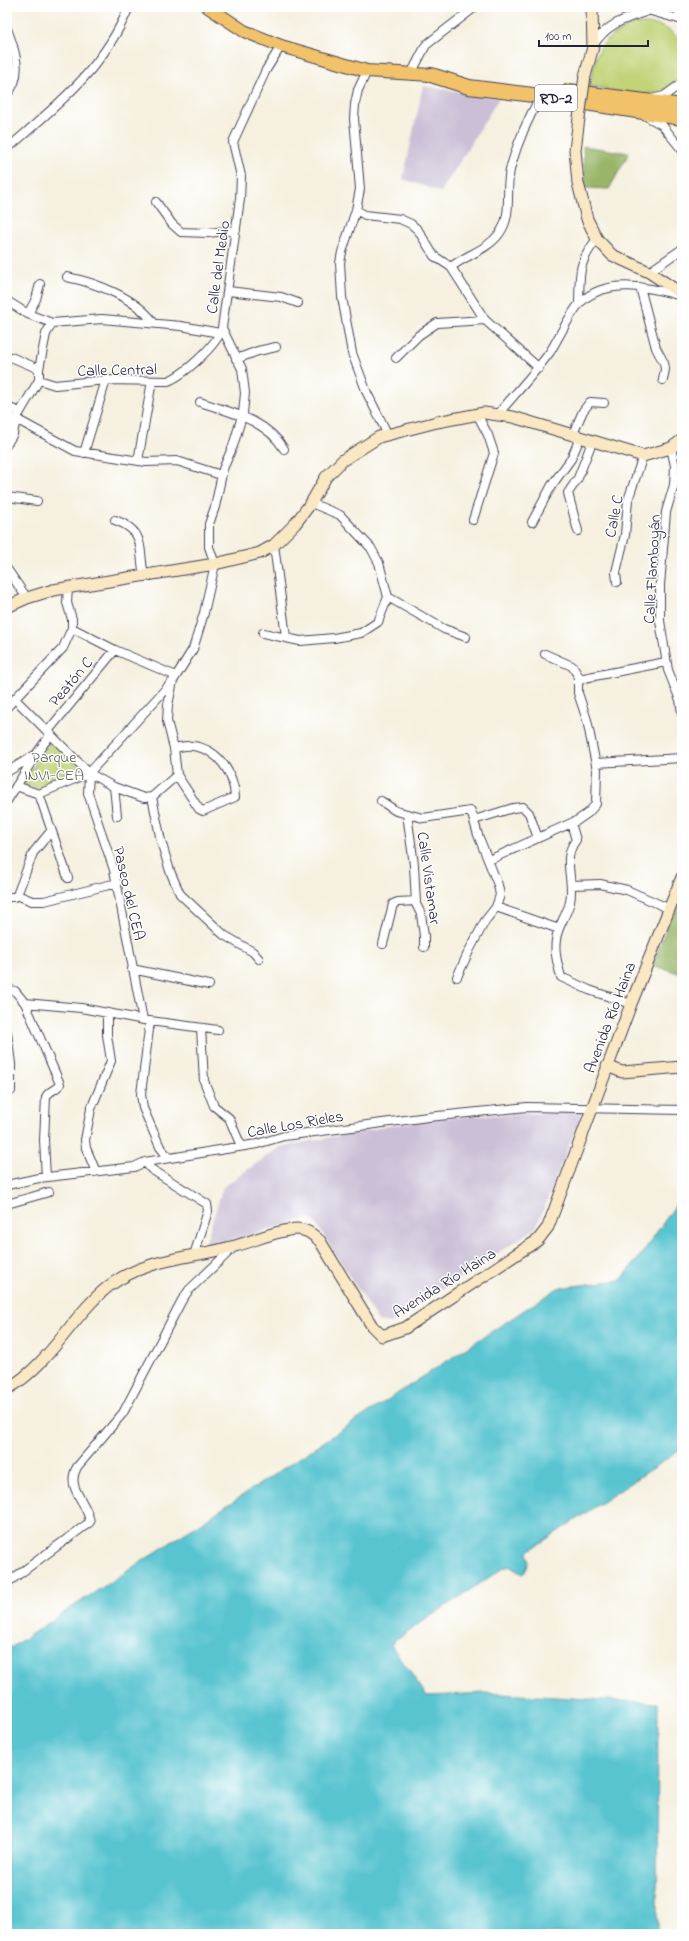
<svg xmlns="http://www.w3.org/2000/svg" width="689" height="1941" font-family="'Indie Flower',sans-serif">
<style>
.industrial{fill:#cabfd6}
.green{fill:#c0d376;stroke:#717a58}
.forest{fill:#98b567;stroke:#5d6c51}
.water{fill:#58c4d0;stroke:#3d7386}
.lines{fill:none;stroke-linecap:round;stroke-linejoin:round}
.street-casing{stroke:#424154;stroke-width:10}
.secondary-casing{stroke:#424154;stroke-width:13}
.primary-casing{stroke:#424154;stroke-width:14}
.highway-casing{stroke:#424154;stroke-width:16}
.street{stroke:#fff;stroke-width:8}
.secondary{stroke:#fae7c3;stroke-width:11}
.primary{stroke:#f2c26a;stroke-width:12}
.highway{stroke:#f2c26a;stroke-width:14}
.secondary-bridge-casing{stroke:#424154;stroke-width:13;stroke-linecap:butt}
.secondary-bridge{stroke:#fae7c3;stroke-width:11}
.labels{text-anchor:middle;stroke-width:3;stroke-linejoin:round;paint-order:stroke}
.shield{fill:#fff;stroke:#646476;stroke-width:1}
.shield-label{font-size:15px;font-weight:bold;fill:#22223b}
.street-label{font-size:16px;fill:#22223b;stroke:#fff}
.park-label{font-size:16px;fill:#596050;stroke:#fff}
</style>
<rect width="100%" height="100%" fill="#fff"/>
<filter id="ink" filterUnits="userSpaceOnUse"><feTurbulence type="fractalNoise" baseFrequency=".025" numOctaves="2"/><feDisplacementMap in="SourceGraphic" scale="8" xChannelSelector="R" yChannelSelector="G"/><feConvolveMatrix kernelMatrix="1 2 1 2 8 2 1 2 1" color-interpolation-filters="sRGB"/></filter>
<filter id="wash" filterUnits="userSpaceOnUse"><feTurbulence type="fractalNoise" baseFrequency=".012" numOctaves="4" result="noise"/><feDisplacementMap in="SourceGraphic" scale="16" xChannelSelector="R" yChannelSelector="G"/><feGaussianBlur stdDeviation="0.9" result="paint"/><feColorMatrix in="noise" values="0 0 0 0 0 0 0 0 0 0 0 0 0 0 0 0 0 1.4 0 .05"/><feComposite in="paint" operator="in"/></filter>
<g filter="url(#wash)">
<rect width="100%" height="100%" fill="#f5f0df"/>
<path class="industrial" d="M423,86L499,98L441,192L403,179Z
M583,1111L536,1228L390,1323L378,1321L315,1222L309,1218L204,1248L223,1187L280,1147L432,1118Z"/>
<path class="green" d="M634,24C658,24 665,24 682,42V75C675,81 667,91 657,93C638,96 608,89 589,86C600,48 594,43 634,24Z
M51,740L83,770L40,788L22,784Z"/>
<path class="forest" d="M583,146L629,153L609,189L585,188Z
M682,888V974L652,965Z"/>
<path class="water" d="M682,1196V1449L527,1552L529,1563L525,1572L522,1574L509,1566L500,1570L395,1640L391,1645L427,1696L485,1693L658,1703L657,1934H7V1650L558,1288L621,1280L638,1259Z"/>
</g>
<g filter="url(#ink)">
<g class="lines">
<defs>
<path id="street" d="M637,7L682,20
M677,18L682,8
M7,29C15,49 24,76 7,94
M593,46C606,24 624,19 648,11
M367,71L358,90L355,104L354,119L360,189L356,210L342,252L340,263L342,297L352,353L367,393L388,435
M412,72L426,45L475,7
M651,99L664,96L682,83
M646,116L662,125L682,150
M7,149C56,106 103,70 129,7
M156,202L172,224L181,232L208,233L236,230
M356,210L365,215L400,219L411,224L418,230L434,256L451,267L485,320L539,368
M451,267C466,255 487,250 499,234C514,214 504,189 511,166C518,141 528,118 541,96
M649,272L682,249
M67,277C97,283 136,298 154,323
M640,287L656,348L664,363L665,369L663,380
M228,291L281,297L298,303
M7,301L28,314L52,323L102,319L181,326L220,333
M579,304C580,274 577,264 597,239
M28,314L36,299L40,284
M7,358L11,357L39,369
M396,358L419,335L437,323L485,320
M236,359L258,351L276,347
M39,380L55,385L106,380L168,381C184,375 215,346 221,331
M200,402C230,412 267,420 284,449
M7,407L20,412
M497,415C515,394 534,374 550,352C558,339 571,312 580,303C606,277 650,287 681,296
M16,419L75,451L146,462L177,461L221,475
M572,436L583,411L590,402L604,403
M7,444L13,434L16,419L39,380V369L46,334L52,323
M671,448L675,466L674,485L666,512L660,585V621L668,670L680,700L682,713
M84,453L106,380
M138,461L152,381
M7,497L37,501
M115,520C147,532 138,548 144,575
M473,520L494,453L488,435L477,414
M532,522L552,485L571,459L580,438
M578,531L568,493L578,478L592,442
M274,545L286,637
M7,569L27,598
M617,582L616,572L625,535L628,500L643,456
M388,597L444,629L466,637
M72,628L115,650L176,676
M263,633L300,641L334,638L361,633L378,622L388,597L379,563L371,548L340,515L311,503
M545,654L572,666L581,680
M15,699L89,773L114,787L144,798L152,797L177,775
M7,707L63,648L72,628V619L67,603L68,587
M48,731L115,650
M174,748C180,747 187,745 193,746C218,749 234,773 235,797L203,811L199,809L177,775L174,748L167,721L168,705L173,681L193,649L204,613L215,564L209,547V524L215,507L223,469L233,446L243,413L245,393L242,369L222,328L240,199L241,176L233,142L266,70L281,46
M596,763L682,758
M7,772L33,756
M89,773L88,793L114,870L143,1020
M16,786L39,794L89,773L172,682
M114,787L117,816
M39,794L68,878
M152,797L161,841L170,871L180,894L224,935L253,952L259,959
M7,801L37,753L51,734
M381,801L396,811L423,818L471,811L478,835L498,885L500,895L496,907L485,921L470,949L457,977
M407,814L414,865L416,904L421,914L424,936V947
M474,820L513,808L523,807L529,813L538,838
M571,823L576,840C561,859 575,880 570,902C567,915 557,927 556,940C554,953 558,965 561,977L589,990L631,1004
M489,860L578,820L588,813L596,804L597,770L587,720L578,693V681L584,678L666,662
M572,885L600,884L627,890L670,909
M17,895L32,901H44L117,883
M7,897H14L17,895L33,853L51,831
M496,907L559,929
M383,944L393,904L398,902L416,901
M132,969L209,985
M7,989L15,991L25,1003L60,1084C57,1090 49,1090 46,1097L44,1140L46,1177
M25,1003L81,1008L150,1021L218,1030
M150,1021L141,1094L143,1108L160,1147L169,1158
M201,1028L204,1081L214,1106L229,1118L241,1146
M7,1032L11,1064V1091
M145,1162L151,1169L207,1204L208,1211L194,1255
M96,1172L86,1148L85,1140L91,1109L111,1061L107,1035V1013
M7,1185L39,1178L134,1167L145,1162L257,1144L284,1136L428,1117L527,1107L682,1110
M7,1204L49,1192
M7,1583L90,1522C87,1500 65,1489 77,1467L123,1413L182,1300L189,1290L234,1247"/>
<path id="secondary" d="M585,76L593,47L592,7
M579,118L575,150L578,183L587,219L597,239L612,255L649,272L682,294
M7,607L27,598L53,590L215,564L260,553L274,545L295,524L311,503L326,477L343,460L379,437L437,422L484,413L513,417L643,456L671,448L682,440
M607,1066L622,1072L682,1067
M7,1389C50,1365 71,1316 109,1286C146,1258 193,1258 235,1246C255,1241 276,1230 297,1229C306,1229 314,1235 320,1241L372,1326L382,1336L405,1328L538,1240L548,1227L631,1004L682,877"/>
<path id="primary" d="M208,7L244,31L281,46L367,71L431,75"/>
<path id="highway" d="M431,75L469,87L541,96L682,118
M569,91L682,106"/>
</defs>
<use href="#street" class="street-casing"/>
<use href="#secondary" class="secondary-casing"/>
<use href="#primary" class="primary-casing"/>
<use href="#highway" class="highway-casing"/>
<use href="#street" class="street"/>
<use href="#secondary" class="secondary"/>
<use href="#primary" class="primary"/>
<use href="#highway" class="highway"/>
<defs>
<path id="secondary-bridge" d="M579,118L585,76"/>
</defs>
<use href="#secondary-bridge" class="secondary-bridge-casing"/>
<use href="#secondary-bridge" class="secondary-bridge"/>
</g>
</g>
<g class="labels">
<rect class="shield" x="535" y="85" width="42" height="26" rx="3"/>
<g class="shield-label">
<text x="556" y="103">RD-2</text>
</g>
<g class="street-label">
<text transform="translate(217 267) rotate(-82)" y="6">Calle del Medio</text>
<text transform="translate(117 369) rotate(-1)" y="6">Calle Central</text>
<text transform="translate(613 516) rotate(-79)" y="6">Calle C</text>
<text transform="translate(651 569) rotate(-87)" y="6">Calle Flamboyán</text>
<text transform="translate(70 681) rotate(-50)" y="6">Peatón C</text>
<text transform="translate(430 878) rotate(82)" y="6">Calle Vistamar</text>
<text transform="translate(130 893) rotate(77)" y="6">Paseo del CEA</text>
<text transform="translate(609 1017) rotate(-69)" y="6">Avenida Río Haina</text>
<text transform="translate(295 1123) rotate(-10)" y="6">Calle Los Rieles</text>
<text transform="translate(444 1282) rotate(-32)" y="6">Avenida Río Haina</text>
</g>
<g class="park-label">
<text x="54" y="762">Parque<tspan x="54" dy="18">INVI-CEA</tspan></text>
</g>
</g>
<rect width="689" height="1941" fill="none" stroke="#fff" stroke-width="24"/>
<path d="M539 40v6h109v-6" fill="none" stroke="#22223b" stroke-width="2"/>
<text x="545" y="40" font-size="12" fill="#22223b" stroke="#ffffff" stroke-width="3" paint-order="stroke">100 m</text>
</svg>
